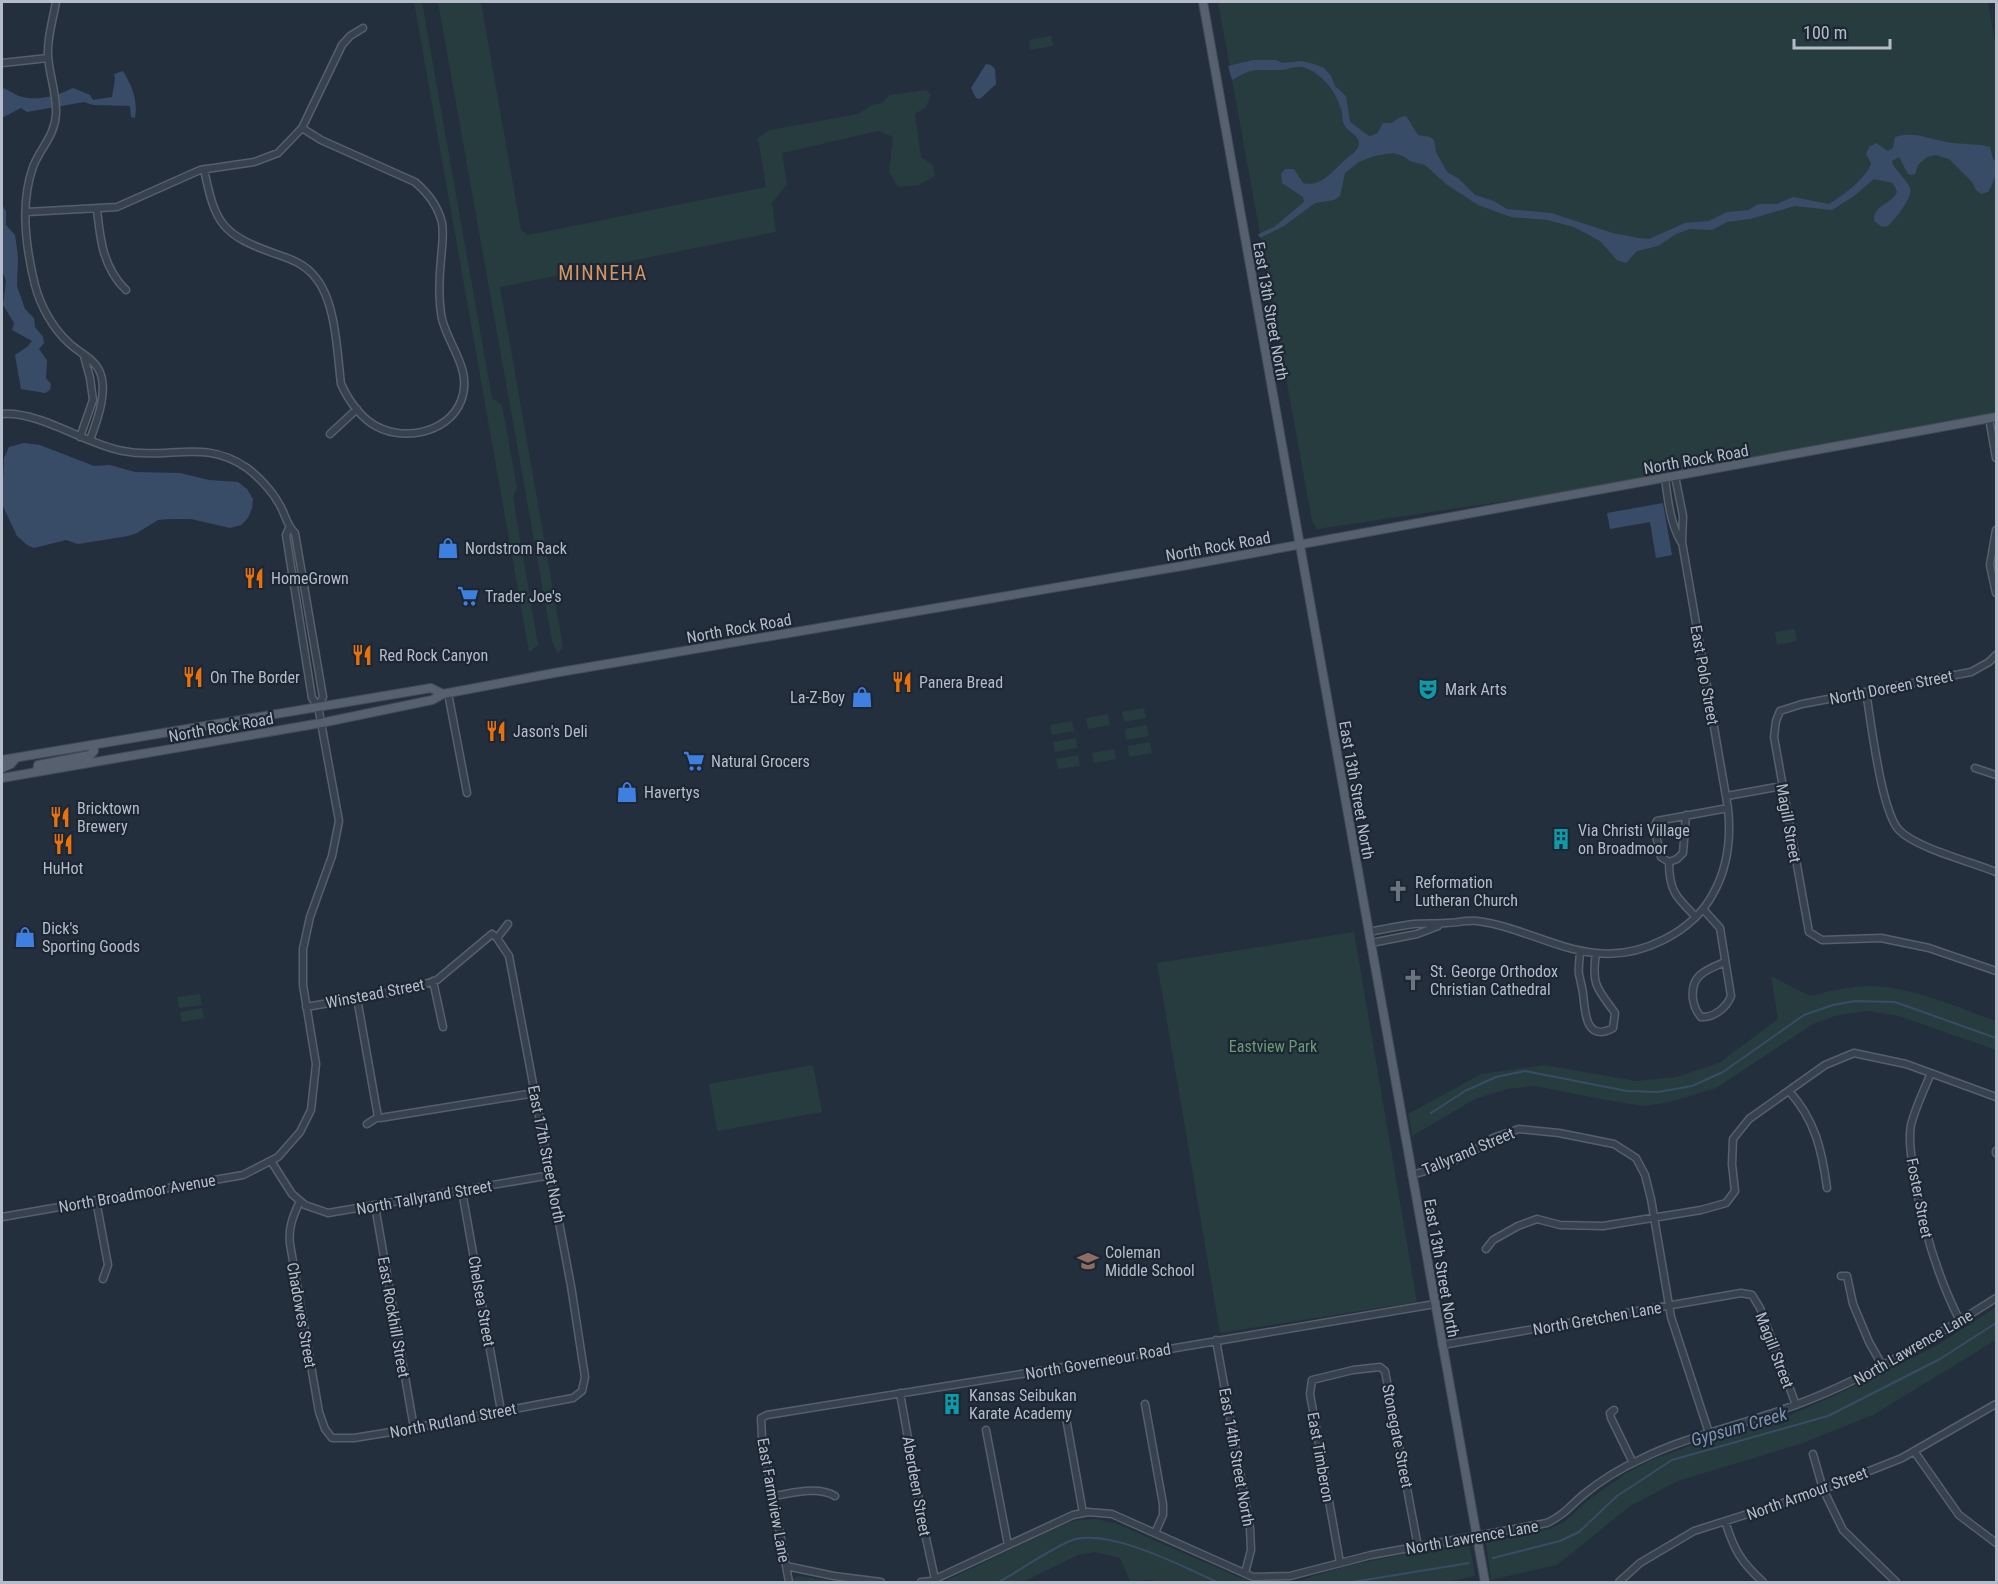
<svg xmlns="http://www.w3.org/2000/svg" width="1998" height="1584" font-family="'Roboto Condensed',sans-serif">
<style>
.green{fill:#263c3f}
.water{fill:#394c67}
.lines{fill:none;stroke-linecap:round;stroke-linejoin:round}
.stream{stroke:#394c67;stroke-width:2}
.minor-casing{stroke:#565f6c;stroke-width:9}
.major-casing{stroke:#414a57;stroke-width:10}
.minor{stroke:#38414e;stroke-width:6}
.major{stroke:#56606e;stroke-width:8}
.labels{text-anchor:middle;stroke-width:4.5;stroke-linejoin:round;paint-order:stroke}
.street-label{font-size:16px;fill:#b4bcc9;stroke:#1d2633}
.poi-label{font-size:16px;fill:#b4bcc9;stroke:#1d2633;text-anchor:start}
.park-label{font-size:16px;fill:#6b9a76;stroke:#1d2633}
.water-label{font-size:18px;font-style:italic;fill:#7c92b1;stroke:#1d2633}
.quarter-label{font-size:20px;letter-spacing:1.5px;fill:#d59563;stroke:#1d2633}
</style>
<rect width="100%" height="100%" fill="#242f3e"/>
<path class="green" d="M414,2H422L492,398L502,405L517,488L513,497L538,645L529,652Z
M438,2H481L521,230L528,235L766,187L758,138L770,130L858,114L872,105L882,103L890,95L925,90L931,94L926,107L915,114L921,157L933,165L935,176L919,185L898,187L889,171L893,137L878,131L782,153L787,184L772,203L776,232L500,287L563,647L558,654L552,641Z
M1218,2H1988L1996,47V420C1771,464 1544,495 1317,529L1312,521Z
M1051,36L1053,46L1030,50L1029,40Z
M1795,629L1797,641L1777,645L1775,632Z
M1144,708L1146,718L1124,722L1122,712Z
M1108,714L1110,725L1088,729L1086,718Z
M1072,721L1074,731L1052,735L1050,725Z
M1147,725L1149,736L1126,740L1125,729Z
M1076,738L1077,748L1055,752L1053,742Z
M1150,742L1152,753L1129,757L1128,746Z
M1114,749L1116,759L1094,763L1092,753Z
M1078,755L1080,766L1058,769L1056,759Z
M1354,932L1417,1302L1220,1333L1157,963Z
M1771,976L1810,996C1830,991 1850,986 1870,986C1914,987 1956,1007 1996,1021V1050L1899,1016L1867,1011L1838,1015L1813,1024L1716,1088L1670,1102L1644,1106L1617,1102L1534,1086L1507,1089L1475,1099L1412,1136L1408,1114L1481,1074L1545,1065L1636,1081L1677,1077L1719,1063L1778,1019Z
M200,994L202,1005L179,1008L177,997Z
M202,1008L204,1018L182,1022L180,1012Z
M813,1065L822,1112L717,1131L709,1084Z
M1996,1307V1340L1873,1415L1803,1443L1678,1481L1630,1506L1557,1565L1491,1580L1486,1543L1549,1529L1564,1522L1587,1501L1628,1472L1649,1461L1692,1445L1788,1416L1834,1396L1936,1346Z
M1095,1519L1115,1523L1238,1577L1256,1582H1158L1152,1580L1130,1581L1120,1558L1095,1552L1078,1555L1023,1582H943L1067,1523L1079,1520Z
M1462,1543L1468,1544L1470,1547L1475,1576L1447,1582H1295L1350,1565Z
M799,1576L840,1582H792V1578Z"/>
<path class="water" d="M1253,60H1276L1283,63L1301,61L1314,64L1324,68L1331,76L1335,86L1346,96L1350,122L1369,136C1379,135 1378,131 1383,123H1391L1401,117L1406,116L1418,135L1430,137L1434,140L1436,152L1447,172L1459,179L1475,195L1494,201L1507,209L1551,213L1613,233L1639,238L1649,239L1685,223L1709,221L1727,212L1749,210L1758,204H1777L1793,197L1829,204C1841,197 1868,177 1871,163L1866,154L1869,147L1876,143L1888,151L1893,148L1895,137C1914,131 1928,139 1947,142C1961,145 1976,143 1990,147L1993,159L1996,162C1997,170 1994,184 1988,192L1981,194L1976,190L1972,182L1949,159L1935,155L1927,157L1918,165L1915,174L1911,175L1908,174L1899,157L1892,161L1893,165C1897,171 1909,183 1910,188C1913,198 1895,219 1888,226L1882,227L1874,221C1873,205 1892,204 1897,192L1893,183L1874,179L1854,196L1832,210L1795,206L1750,219L1727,222L1712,230L1690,229L1676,234L1658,246L1637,251L1626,263L1617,260L1600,241L1574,227L1547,220L1511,217L1478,205L1446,184L1425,165L1410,161L1403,156L1393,153L1374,156L1359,162L1345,173L1340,196L1334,200L1315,203L1284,226L1260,238L1258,234L1274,227L1304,202L1303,197L1282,183L1281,174L1285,169H1294L1303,183C1322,188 1333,170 1345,160C1350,155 1359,151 1359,143C1359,134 1346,132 1343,122C1342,118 1343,113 1341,109C1336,91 1320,71 1302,67C1295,66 1287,70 1280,70C1253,71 1256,66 1232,80L1228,66Z
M986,64L991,65L995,69L996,84L980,99L976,98L971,88Z
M123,71C132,86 138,100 135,118L131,117L130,106L93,105L84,102L27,112L21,108L2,118V88C8,89 13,94 19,96C36,102 57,96 73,88L90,95L93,100L112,97L115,79L114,74Z
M2,205L6,211V225L15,235L18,257L17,286L25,309L34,318L35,327L43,337L44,343L39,349L47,360L46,378L51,384L50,390L45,393L21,389L15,355L27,347L32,341L12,330L14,323L3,305L6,281L2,270Z
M24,443L40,445L94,466L110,465L135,472L180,473L209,480L238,482L247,489L253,499L252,508L248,518L241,525L230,528L191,519H170L158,520L137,533L128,536L78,544L66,540L34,548L27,545L17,536L2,504L4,458L9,447Z
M1663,503L1672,555L1656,558L1650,522L1610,529L1607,513Z"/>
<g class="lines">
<path class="stream" d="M1431,1113L1465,1091L1496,1077L1525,1071L1627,1091L1658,1092L1692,1086L1723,1072L1804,1015L1833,1005L1855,1001L1895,1002L1996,1038
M1493,1558L1560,1541L1579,1532L1617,1496L1672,1460L1828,1416L1940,1359L1996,1323
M999,1582C1022,1569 1047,1551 1070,1541C1106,1526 1184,1567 1217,1582
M1353,1582L1469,1563"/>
<defs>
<path id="minor" d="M56,2C53,20 47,37 48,55C49,75 57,94 56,114C55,136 40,148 33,167C20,203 26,249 35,285C40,305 53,329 69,343C78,352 93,358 99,370C109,390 97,421 90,440
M2,63L48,58
M204,169C215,224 222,235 276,254C291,259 305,264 315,277C336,301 337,352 341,384C348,399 357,413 371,423C400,443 448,434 461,401C473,370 449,347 442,319C438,299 439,279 441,259C442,247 444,235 442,223C438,206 428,193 415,182L321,140L302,128
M97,209C100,239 103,268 126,290
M27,212L117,207L200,170L254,162L278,153L302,128L342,45L350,36L363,28
M2,414C40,411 85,444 123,451C169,460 204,438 247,468C258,476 271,490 278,502C285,512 286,525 295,533L323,697L318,706
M1989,418L1996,458
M330,434L357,409
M80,437L93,400L90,378L84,356
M1665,478C1668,500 1670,523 1681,542
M1996,530L1990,565L1996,593
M1996,655L1989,662L1971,672L1802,704L1780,711L1776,721L1774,737L1809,932L1822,940L1881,938L1929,948L1996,971
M1866,692C1871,721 1881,811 1899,830C1916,848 1972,862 1996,872
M448,693L467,793
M1975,768L1996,775
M1727,796L1782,786
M1686,815L1683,853L1677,859L1669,862L1661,857L1654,827L1657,821L1728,808
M1669,862C1669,891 1676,897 1696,917
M1703,909L1720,928L1731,996C1727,1007 1714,1018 1701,1017C1696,1011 1694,1007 1693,999C1690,975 1706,970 1725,962
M1369,932C1384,929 1399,926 1414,924C1424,923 1435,924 1446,923C1456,923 1467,920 1477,921C1518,926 1555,949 1596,953C1640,958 1693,933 1714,892C1728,866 1731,836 1728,808L1682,542L1683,516L1675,476
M1371,943L1417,934L1438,926
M1580,951C1580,958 1578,967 1579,974C1580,980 1582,986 1583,993C1585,1011 1585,1043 1613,1028L1615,1013C1598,989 1591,986 1596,953
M433,981L443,1027
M357,998L378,1117
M306,1007L410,989L437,980L492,934L497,938
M1931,1073C1924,1090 1915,1108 1911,1125C1908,1141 1912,1160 1914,1176C1923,1228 1936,1274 1960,1321
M1789,1091C1815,1120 1822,1150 1827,1188
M378,1117L380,1118L535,1093
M367,1124L378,1117
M1996,1151V1153
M271,1161L292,1194L305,1205L328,1213L551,1175
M1412,1175L1442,1166L1469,1154L1493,1138L1519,1129L1559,1133L1614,1144L1636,1158L1645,1175L1651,1199L1671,1317L1709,1433
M462,1191L501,1411
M96,1200L108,1265L103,1279
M300,1201C293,1216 288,1228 290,1244L319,1412L325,1429L332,1438H354L397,1431L573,1398L582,1391L585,1377L571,1286L509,956L497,938L508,924
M375,1206L414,1428
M2,1217L243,1175L278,1157L300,1132L311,1110L316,1064L303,985V949L310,917L332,856L339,821L318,706L312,698L286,535L289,528
M1486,1249L1493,1240L1518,1226L1537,1219L1560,1225L1603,1226L1701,1210L1726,1203L1735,1191L1732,1164L1733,1139L1749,1119L1825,1065L1854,1053L1906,1064L1996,1097
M1841,1276H1847L1853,1304L1869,1342L1882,1365
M1216,1340L1250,1528L1251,1550L1245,1573
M1442,1345L1741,1293L1752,1295L1760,1308L1796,1405
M900,1393L924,1529L935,1579
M1145,1404L1163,1504V1515L1155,1533
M1614,1410L1610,1413L1611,1418L1633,1463
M1066,1418L1083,1513
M986,1430L1008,1545
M1914,1451L1959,1515L1996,1543
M1813,1454L1823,1489L1843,1530L1896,1582
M774,1496C793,1493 818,1486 835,1496
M1725,1521C1734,1550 1741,1562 1763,1582
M1340,1563L1310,1394L1312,1380L1353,1370L1380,1367L1385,1371L1418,1547
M786,1566L834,1576L881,1582
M789,1582L762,1437L761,1418L767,1415L1046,1370L1435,1304
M921,1582L931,1581L1073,1515L1088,1512L1112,1514L1253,1577L1290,1576L1371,1555L1547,1523C1565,1514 1569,1507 1583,1495C1600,1481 1621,1468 1641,1459C1687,1436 1739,1426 1787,1408C1861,1382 1930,1340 1996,1298
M1619,1582L1640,1563L1694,1531L1814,1493L1902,1458L1996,1404"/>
<path id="major" d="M1203,2L1485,1582
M2,760L431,688L443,694
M2,768L11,764L16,758
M37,772L38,765L90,755L94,751L93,745
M2,778L321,723L432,700L443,694L554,673L1188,565L1996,417"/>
</defs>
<use href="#minor" class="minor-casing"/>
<use href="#major" class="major-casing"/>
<use href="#minor" class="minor"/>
<use href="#major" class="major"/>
</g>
<defs>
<symbol id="shop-bare" viewBox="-9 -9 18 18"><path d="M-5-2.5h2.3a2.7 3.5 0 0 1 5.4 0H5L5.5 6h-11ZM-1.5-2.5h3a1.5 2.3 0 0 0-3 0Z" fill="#3f7fe0" stroke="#1d2633" stroke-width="2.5" paint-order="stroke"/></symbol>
<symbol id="restaurant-bare" viewBox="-9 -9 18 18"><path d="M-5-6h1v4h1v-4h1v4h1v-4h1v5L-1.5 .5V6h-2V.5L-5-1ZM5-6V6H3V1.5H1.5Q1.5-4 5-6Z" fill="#e8710a" stroke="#1d2633" stroke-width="2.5" paint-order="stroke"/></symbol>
<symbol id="supermarket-bare" viewBox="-9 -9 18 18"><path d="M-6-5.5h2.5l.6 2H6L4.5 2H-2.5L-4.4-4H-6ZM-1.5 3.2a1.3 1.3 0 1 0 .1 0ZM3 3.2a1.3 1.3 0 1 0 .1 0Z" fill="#3f7fe0" stroke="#1d2633" stroke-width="2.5" paint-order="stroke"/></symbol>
<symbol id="theatre-bare" viewBox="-9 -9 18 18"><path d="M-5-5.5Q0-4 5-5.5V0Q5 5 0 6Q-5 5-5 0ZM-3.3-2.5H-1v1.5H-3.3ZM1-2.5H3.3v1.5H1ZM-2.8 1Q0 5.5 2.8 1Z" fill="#0f9aa8" stroke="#1d2633" stroke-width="2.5" paint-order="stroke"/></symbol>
<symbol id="building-bare" viewBox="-9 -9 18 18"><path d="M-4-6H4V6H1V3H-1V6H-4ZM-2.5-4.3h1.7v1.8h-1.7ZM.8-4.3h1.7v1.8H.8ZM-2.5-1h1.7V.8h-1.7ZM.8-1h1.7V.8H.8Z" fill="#0f9aa8" stroke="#1d2633" stroke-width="2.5" paint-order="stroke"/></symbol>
<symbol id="church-bare" viewBox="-9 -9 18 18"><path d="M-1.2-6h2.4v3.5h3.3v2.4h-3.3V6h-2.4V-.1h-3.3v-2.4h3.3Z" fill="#6b7280" stroke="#1d2633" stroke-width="2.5" paint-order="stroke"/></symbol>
<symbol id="school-bare" viewBox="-9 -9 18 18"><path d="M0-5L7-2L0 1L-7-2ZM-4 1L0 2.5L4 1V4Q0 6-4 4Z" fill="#8d6e63" stroke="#1d2633" stroke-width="2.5" paint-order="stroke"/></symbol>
</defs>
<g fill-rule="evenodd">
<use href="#shop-bare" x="433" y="533" width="30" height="30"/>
<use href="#restaurant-bare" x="239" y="563" width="30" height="30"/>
<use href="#supermarket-bare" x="453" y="581" width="30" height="30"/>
<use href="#restaurant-bare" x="347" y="640" width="30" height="30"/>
<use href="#restaurant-bare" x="178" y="662" width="30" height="30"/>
<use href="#restaurant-bare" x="887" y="667" width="30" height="30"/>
<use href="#theatre-bare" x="1413" y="674" width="30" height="30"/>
<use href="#shop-bare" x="847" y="682" width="30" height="30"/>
<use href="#restaurant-bare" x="481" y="716" width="30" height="30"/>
<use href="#supermarket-bare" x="679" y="746" width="30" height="30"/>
<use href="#shop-bare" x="612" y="777" width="30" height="30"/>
<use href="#restaurant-bare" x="45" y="802" width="30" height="30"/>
<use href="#building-bare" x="1546" y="824" width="30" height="30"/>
<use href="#restaurant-bare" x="48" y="829" width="30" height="30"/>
<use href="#church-bare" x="1383" y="876" width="30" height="30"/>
<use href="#shop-bare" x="10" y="922" width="30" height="30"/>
<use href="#church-bare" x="1398" y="965" width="30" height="30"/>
<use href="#school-bare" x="1073" y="1246" width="30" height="30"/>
<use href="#building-bare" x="937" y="1389" width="30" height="30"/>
</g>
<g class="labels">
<g class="street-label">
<text transform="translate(1271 311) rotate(80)" y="6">East 13th Street North</text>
<text transform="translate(1696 459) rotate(-10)" y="6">North Rock Road</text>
<text transform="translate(1218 546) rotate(-10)" y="6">North Rock Road</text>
<text transform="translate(739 628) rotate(-10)" y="6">North Rock Road</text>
<text transform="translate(1705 675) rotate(80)" y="6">East Polo Street</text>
<text transform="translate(1891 687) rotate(-11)" y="6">North Doreen Street</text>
<text transform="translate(221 727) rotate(-10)" y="6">North Rock Road</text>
<text transform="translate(1357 790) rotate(80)" y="6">East 13th Street North</text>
<text transform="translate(1789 823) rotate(80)" y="6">Magill Street</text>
<text transform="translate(375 993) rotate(-11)" y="6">Winstead Street</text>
<text transform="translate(1468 1151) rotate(-23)" y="6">Tallyrand Street</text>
<text transform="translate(547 1154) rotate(79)" y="6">East 17th Street North</text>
<text transform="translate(137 1193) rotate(-10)" y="6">North Broadmoor Avenue</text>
<text transform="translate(424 1197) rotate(-10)" y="6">North Tallyrand Street</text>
<text transform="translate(1920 1198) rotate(79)" y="6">Foster Street</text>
<text transform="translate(1442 1268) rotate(80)" y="6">East 13th Street North</text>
<text transform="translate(482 1301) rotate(80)" y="6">Chelsea Street</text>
<text transform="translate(302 1315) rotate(80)" y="6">Chadowes Street</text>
<text transform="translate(394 1317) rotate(80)" y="6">East Rockhill Street</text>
<text transform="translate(1597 1318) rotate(-10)" y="6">North Gretchen Lane</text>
<text transform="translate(1913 1347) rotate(-30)" y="6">North Lawrence Lane</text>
<text transform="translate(1775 1350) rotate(69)" y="6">Magill Street</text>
<text transform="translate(1098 1361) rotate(-10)" y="6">North Governeour Road</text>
<text transform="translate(453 1420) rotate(-11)" y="6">North Rutland Street</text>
<text transform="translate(1398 1436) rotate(79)" y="6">Stonegate Street</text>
<text transform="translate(1237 1457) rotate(80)" y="6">East 14th Street North</text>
<text transform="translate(1321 1457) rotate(80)" y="6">East Timberon</text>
<text transform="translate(917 1486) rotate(80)" y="6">Aberdeen Street</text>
<text transform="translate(1807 1493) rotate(-20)" y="6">North Armour Street</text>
<text transform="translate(774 1500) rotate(80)" y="6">East Farmview Lane</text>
<text transform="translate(1472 1537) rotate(-10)" y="6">North Lawrence Lane</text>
</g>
<g class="poi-label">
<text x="465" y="554">Nordstrom Rack</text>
<text x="271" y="584">HomeGrown</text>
<text x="485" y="602">Trader Joe's</text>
<text x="379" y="661">Red Rock Canyon</text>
<text x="210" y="683">On The Border</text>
<text x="919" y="688">Panera Bread</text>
<text x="1445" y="695">Mark Arts</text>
<text x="845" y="703" text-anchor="end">La-Z-Boy</text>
<text x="513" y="737">Jason's Deli</text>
<text x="711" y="767">Natural Grocers</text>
<text x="644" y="798">Havertys</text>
<text x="77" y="814">Bricktown<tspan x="77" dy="18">Brewery</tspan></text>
<text x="1578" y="836">Via Christi Village<tspan x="1578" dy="18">on Broadmoor</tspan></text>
<text x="63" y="874" text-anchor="middle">HuHot</text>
<text x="1415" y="888">Reformation<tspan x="1415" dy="18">Lutheran Church</tspan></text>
<text x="42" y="934">Dick's<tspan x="42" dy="18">Sporting Goods</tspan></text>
<text x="1430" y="977">St. George Orthodox<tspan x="1430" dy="18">Christian Cathedral</tspan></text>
<text x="1105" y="1258">Coleman<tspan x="1105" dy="18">Middle School</tspan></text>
<text x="969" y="1401">Kansas Seibukan<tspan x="969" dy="18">Karate Academy</tspan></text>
</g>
<g class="park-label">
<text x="1273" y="1052">Eastview Park</text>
</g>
<g class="water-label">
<text transform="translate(1739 1427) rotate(-16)" y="6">Gypsum Creek</text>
</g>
<g class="quarter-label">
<text x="603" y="280">MINNEHA</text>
</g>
</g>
<rect width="1998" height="1584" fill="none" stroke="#b4bcc9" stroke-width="6"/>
<path d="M1794 39v9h96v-9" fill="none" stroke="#b4bcc9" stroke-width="3"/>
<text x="1803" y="39" font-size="18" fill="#b4bcc9" stroke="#1d2633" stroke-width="4.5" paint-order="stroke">100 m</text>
</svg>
